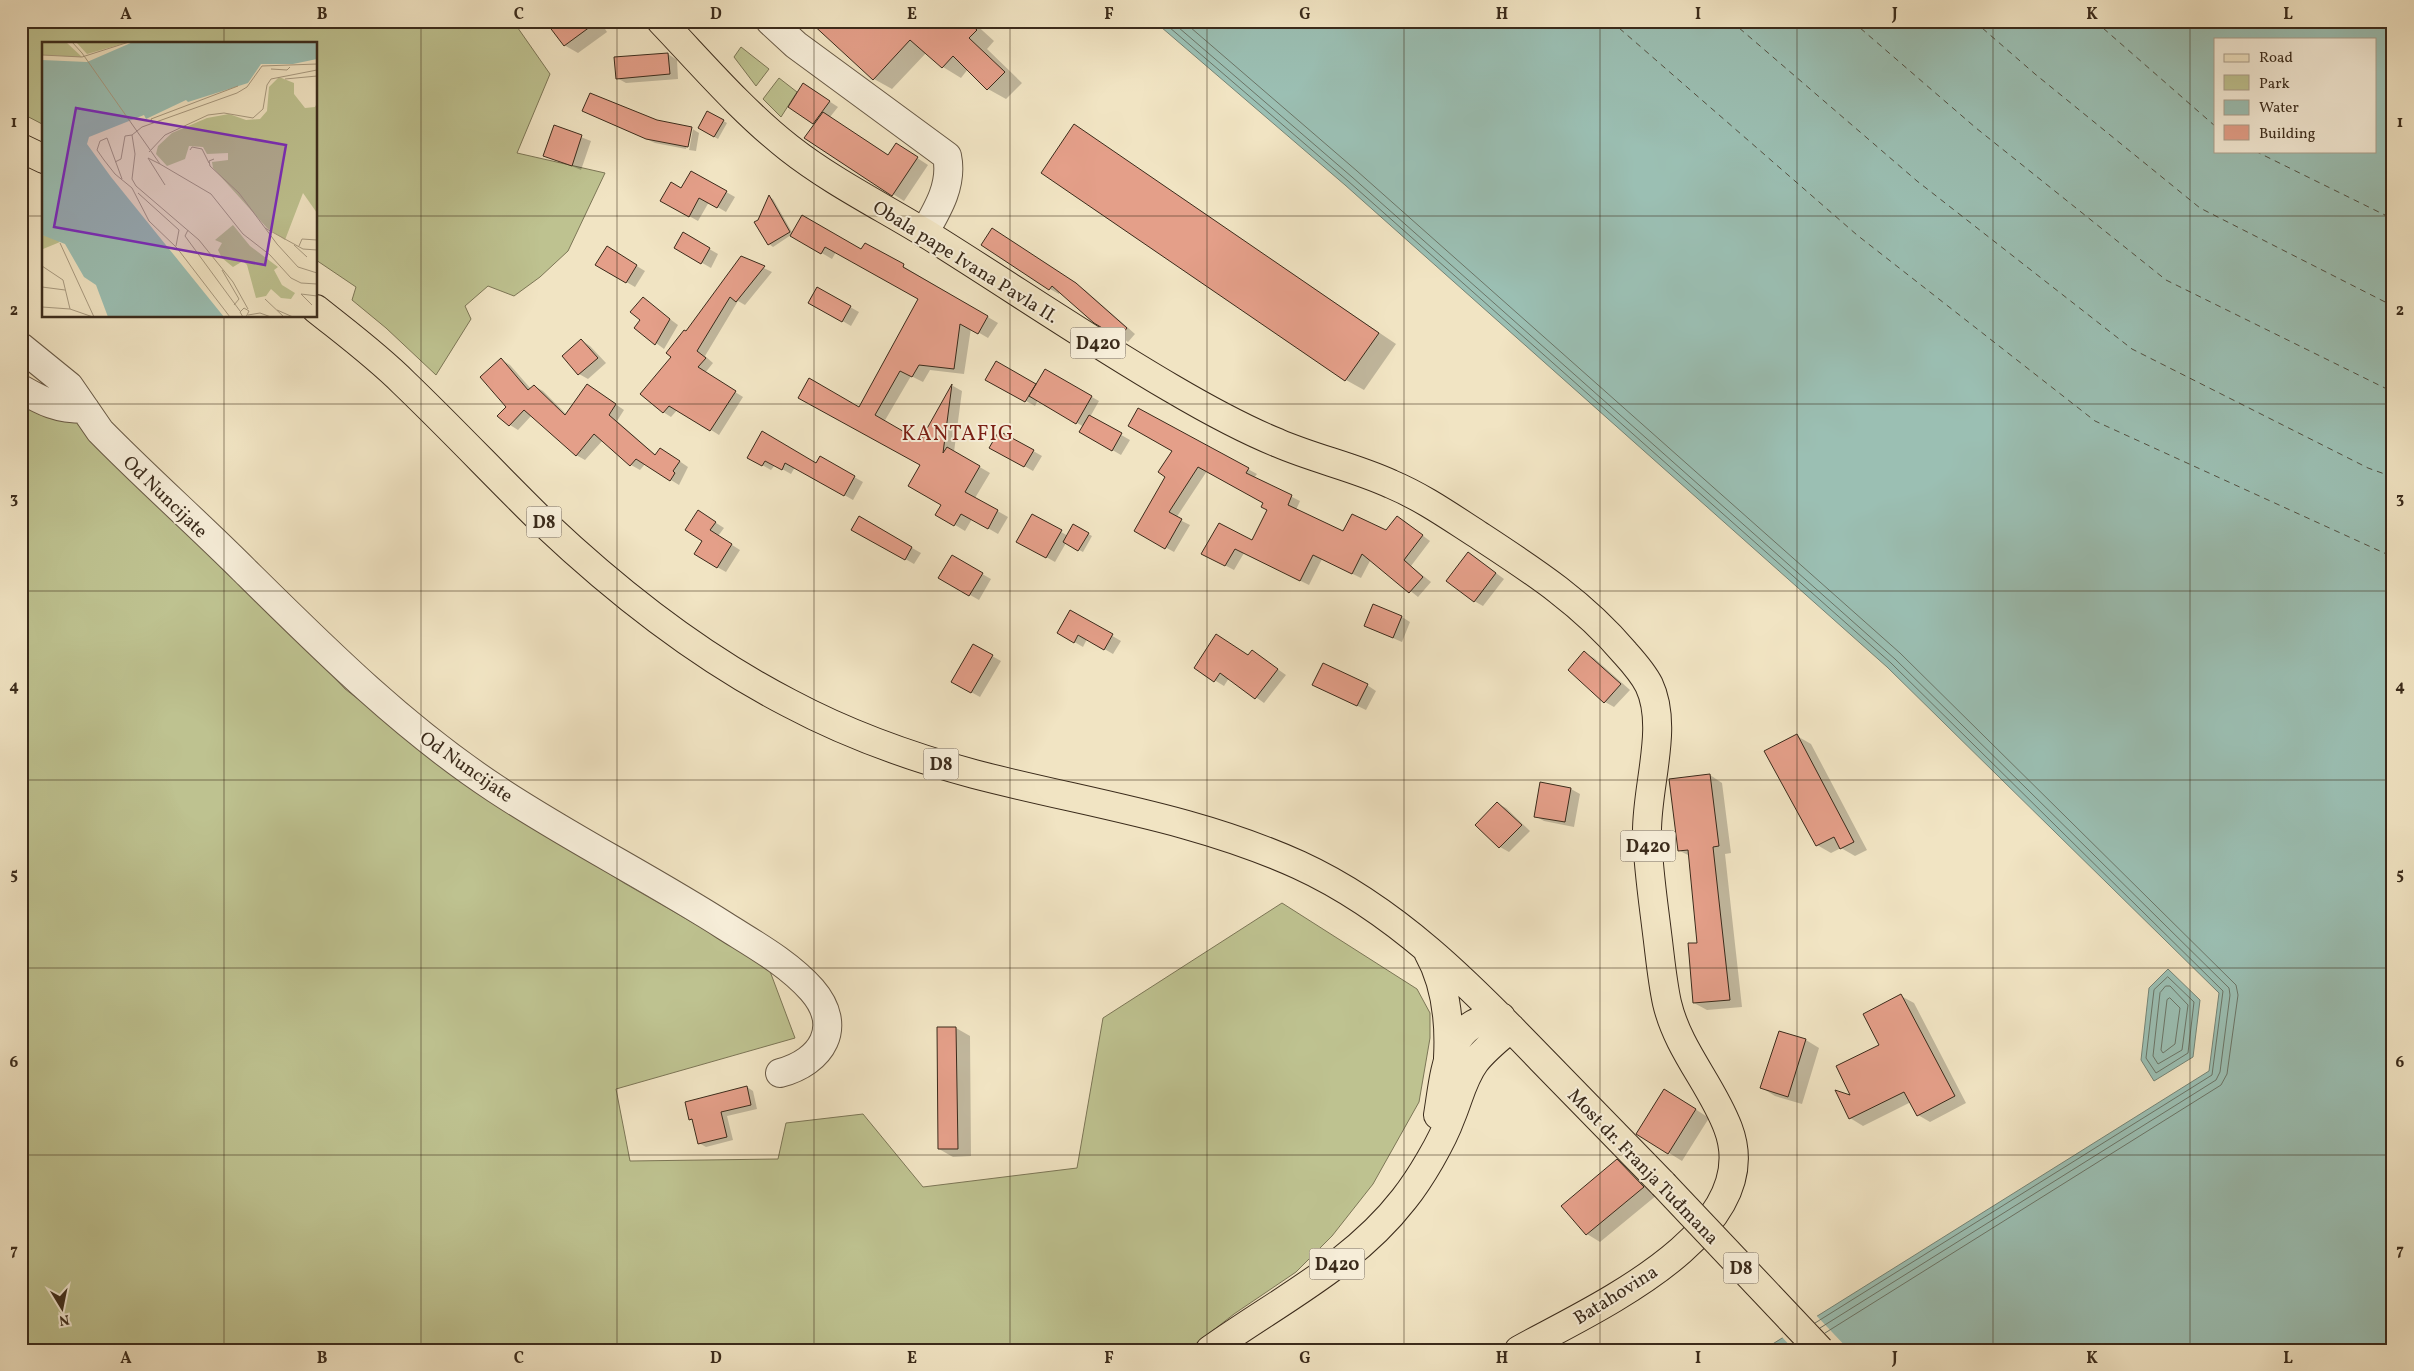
<svg xmlns="http://www.w3.org/2000/svg" width="2414" height="1371" font-family="Vollkorn,serif">
<style>
.green{fill:#bec290;stroke:#7c7656}
.water{fill:#9bbfb3;stroke:#758476;fill-rule:evenodd}
.pier{fill:#f1e4c3}
.shadow{fill:#0003}
.lines{fill:none;stroke-linecap:round;stroke-linejoin:round}
.shore{stroke:#6b7567;stroke-width:1}
.ferry{stroke:#535041;stroke-width:1;stroke-dasharray:6 5;stroke-linecap:butt}
.building{fill:#e49f89;stroke:#3b2b1b}
.minor-casing{stroke:#685945;stroke-width:30}
.major-casing{stroke:#3b2b1b;stroke-width:30}
.minor{stroke:#f6edd8;stroke-width:28}
.major{stroke:#f1e4c3;stroke-width:28}
.major-bridge-casing{stroke:#3b2b1b;stroke-width:30;stroke-linecap:butt}
.major-bridge{stroke:#f1e4c3;stroke-width:28}
.grid{fill:none;stroke:#3b2b1b;stroke-width:1;stroke-opacity:0.55}
.labels{text-anchor:middle;stroke-width:4;stroke-linejoin:round;paint-order:stroke}
.shield{fill:#f6edd8;stroke:#736554;stroke-width:1}
.shield-label{font-size:18px;font-weight:bold;fill:#3b2b1b}
.street-label{font-size:19px;fill:#3b2b1b;stroke:#f6edd8}
.quarter-label{font-size:21px;letter-spacing:1px;fill:#7a1f14;stroke:#f6edd8}
.inset-river{fill:none;stroke:#9bbfb3;stroke-width:2.5}
.inset-road{fill:none;stroke:#a89a80;stroke-width:1}
.view{fill:#7b2cbf;fill-opacity:0.15;stroke:#7b2cbf;stroke-width:2.5}
.inset-edge{fill:none;stroke:#3b2b1b;stroke-width:2.5}
.neatline{fill:none;stroke:#3b2b1b;stroke-width:2}
.grid-label{font-size:16px;text-anchor:middle;font-weight:bold;fill:#3b2b1b}
</style>
<rect width="100%" height="100%" fill="#f1e4c3"/>
<filter id="stains"><feTurbulence type="fractalNoise" baseFrequency=".004" numOctaves="4"/><feColorMatrix values="0 0 0 0 .2 0 0 0 0 .09 0 0 0 0 .02 0 0 0 .5 -.17"/></filter>
<radialGradient id="worn" r=".72"><stop offset=".6" stop-color="#630" stop-opacity="0"/><stop offset="1" stop-color="#630" stop-opacity=".3"/></radialGradient>
<path class="green" d="M21,21H513L550,74L517,153L605,173L568,251L540,277L514,296L488,286L465,306L471,319L436,375L386,328L352,300L356,287L316,260V44H44V125L21,113Z
M741,47L769,69L756,86L734,57Z
M779,78L797,92L781,117L763,99Z
M21,395L74,418L259,597L345,689L435,758L526,821L624,883L768,966L795,1038L616,1089L630,1161L778,1159L786,1123L863,1114L923,1187L1077,1168L1103,1018L1282,903L1417,989L1430,1013V1038L1419,1102L1373,1184L1332,1236L1296,1272L1234,1314L1188,1350H21Z"/>
<path class="water" d="M1154,21H2393V1350H1763L2209,1071L2219,993L1887,667L1345,185ZM2215,39H2375V151H2215Z
M2168,969L2200,1000L2193,1057L2154,1081L2141,1060L2149,988Z"/>
<path class="pier" d="M1815,1314L1849,1350H1794L1781,1336Z"/>
<path class="shadow" d="M547,21H600L607,32L578,53L564,45Z
M812,21H972L994,41L987,49L1022,83L1006,99L988,89L968,69L961,78L943,67L926,53L892,89L874,79Z
M668,54L677,60L678,79L626,83L617,78Z
M812,90L838,107L830,117L889,156L908,152L928,165L904,201L893,194L816,124L789,106Z
M584,111L691,128L699,133L696,151L689,150L693,129H690L686,149L655,143Z
M708,112L727,123L718,139L699,128Z
M1074,126L1396,344L1364,390L1346,380Z
M555,127L591,141L581,170L545,155Z
M691,172L735,197L726,212L709,202L698,221L662,201L681,190Z
M769,197L773,199L793,234L862,251L866,244L998,323L988,338L971,328L964,374L930,370L923,382L911,376L884,422L920,442L953,386L962,391L954,452L990,473L975,498L1008,517L998,534L972,519L965,531L937,514L943,504L921,465L860,409L919,299L836,252L832,259L791,235L773,247L769,244L756,223L759,221Z
M683,234L718,254L711,268L676,248Z
M1001,235L1085,290L1135,334L1128,342L1060,291L1059,294L1050,289Z
M607,248L645,271L635,287L597,265Z
M742,258L772,272L745,305L738,301L705,356L713,363L705,373L743,397L719,435L678,409L671,417L663,412L673,357Z
M818,289L859,312L851,326L810,302Z
M643,299L678,325L664,349L636,328L642,320Z
M581,340L590,346L606,363L588,379L579,374Z
M502,360L510,365L531,389L534,386L543,391L567,415L596,391L624,410L617,421L657,456L669,454L688,467L679,485L645,464L640,470L631,465L603,440L585,460L576,455L532,415L518,430L510,425L499,416L507,407Z
M996,363L1037,386L1046,371L1099,401L1090,417L1130,440L1121,455L1081,432L1084,427L1038,400L1035,406L987,379Z
M1139,410L1257,474L1254,478L1300,501L1296,510L1344,533L1386,532L1406,523L1430,541L1411,566L1431,582L1418,597L1371,559L1361,578L1322,559L1309,585L1244,553L1234,570L1211,558L1253,542L1269,510L1264,503L1207,471L1176,518L1190,525L1174,552L1136,531L1167,477L1174,451Z
M1000,432L1042,456L1033,471L991,447Z
M748,457L817,464L820,458L863,482L853,500L795,467L791,474L775,465L771,470Z
M1032,515L1068,536L1074,526L1092,536L1083,552L1066,543L1055,562L1018,541Z
M707,517L724,528L718,536L740,550L726,572L717,567L704,541Z
M859,518L921,553L914,564L853,529Z
M952,557L991,579L979,600L940,578Z
M1477,559L1504,579L1483,606L1474,601Z
M1071,612L1121,641L1113,654L1087,639L1083,647L1059,633Z
M1402,617L1410,622L1402,642L1365,626Z
M974,646L1001,661L980,697L953,682Z
M1253,652L1286,675L1264,703L1229,678L1224,686L1195,668L1249,656Z
M1585,653L1594,658L1630,690L1614,707L1605,702Z
M1367,685L1376,691L1366,710L1322,689Z
M1797,736L1811,744L1867,850L1855,856L1841,848L1831,853L1817,845Z
M1710,775L1722,783L1731,853L1725,854L1742,1007L1707,1010L1694,1003L1698,944L1690,856L1680,851Z
M1541,784L1571,789L1580,794L1574,827L1544,821L1535,816Z
M1497,803L1506,808L1530,831L1509,852L1500,847L1477,825Z
M1901,996L1914,1003L1966,1103L1930,1122L1918,1115L1911,1102L1863,1126L1850,1118L1852,1097L1881,1045Z
M938,1028H956L970,1036L971,1156L953,1157L939,1149Z
M1779,1032L1806,1040L1819,1048L1802,1104L1775,1096L1762,1088Z
M747,1087L753,1091L757,1109L727,1116L733,1140L706,1147L699,1143L694,1121L690,1119Z
M1678,1098L1709,1118L1682,1161L1637,1133Z
M1617,1161L1631,1169L1657,1195L1600,1242L1587,1234Z"/>
<g class="lines">
<path class="shore" d="M1162,21L1348,181L1891,663L2223,991L2212,1075L1815,1323
M1171,21L1352,177L1895,659L2229,988L2230,995L2220,1072L2216,1080L1820,1328
M1183,21L1357,171L1900,653L2236,985L2238,995L2227,1074L2221,1085L1825,1333
M2168,977L2194,1002L2188,1053L2156,1073L2146,1058L2154,990Z
M2166,986H2170L2188,1005L2182,1050L2158,1064L2153,1056L2160,993Z
M2170,998L2180,1008L2175,1044L2163,1053L2161,1050L2167,1000Z"/>
<path class="ferry" d="M1611,21L1857,235L2095,421L2393,557
M1731,21L1917,181L2132,349L2368,468L2393,477
M1852,21L1976,128L2166,280L2393,392
M1974,21L2035,74L2200,208L2393,306
M2095,21L2215,126
M2255,151L2393,219"/>
</g>
<path class="building" d="M545,21H598L564,46Z
M809,21H967L977,30L969,38L1005,72L987,90L953,56L942,68L910,40L873,80Z
M668,53L670,74L616,79L614,57Z
M803,83L830,101L813,124L788,107Z
M590,93L657,120L692,127L688,147L646,139L582,111Z
M707,111L724,120L714,137L698,128Z
M823,112L888,155L896,143L918,157L892,196L804,138Z
M1074,124L1379,333L1345,381L1041,173Z
M554,125L582,135L572,166L543,156Z
M691,171L727,191L717,208L699,198L689,217L660,201L671,182L681,188Z
M769,195L790,232L768,245L754,222L758,220Z
M802,215L861,249L865,243L904,264L903,267L988,316L978,334L960,324L954,369L919,365L912,377L900,371L875,415L920,441L952,384L943,453L947,447L980,466L965,492L998,510L988,529L961,514L954,526L935,515L941,505L908,486L920,465L798,398L809,378L859,407L918,299L825,247L821,254L790,236Z
M992,228L1076,283L1127,328L1119,338L1094,323L1052,286L1049,290L981,245Z
M683,232L710,248L701,264L674,248Z
M607,246L637,265L626,283L595,265Z
M741,256L765,266L736,302L730,297L697,351L706,358L698,367L736,391L710,431L669,406L663,413L640,394L671,357L666,353L684,330L686,331Z
M817,287L851,306L842,322L808,303Z
M643,297L670,319L655,345L634,328L640,320L630,312Z
M581,339L598,358L578,375L562,356Z
M501,358L528,390L534,385L565,415L587,384L616,404L609,415L655,455L660,448L680,461L673,471L675,473L670,481L636,459L630,466L594,434L576,456L524,410L509,426L497,416L506,407L480,377Z
M996,361L1036,384L1025,402L985,380Z
M1045,369L1092,396L1076,424L1029,396Z
M1138,408L1249,468L1246,473L1292,495L1288,505L1343,531L1352,514L1386,530L1397,516L1423,535L1404,560L1423,577L1409,593L1362,554L1352,574L1313,555L1300,581L1235,549L1225,566L1201,554L1219,523L1252,540L1267,510L1261,507L1263,503L1198,467L1169,512L1182,519L1165,549L1134,531L1165,477L1158,472L1172,451L1128,426Z
M1089,415L1122,433L1112,451L1079,432Z
M762,431L816,463L820,456L855,476L844,496L785,463L782,470L765,461L762,466L747,458Z
M999,431L1034,450L1024,467L989,448Z
M698,510L716,522L710,530L732,544L717,568L694,554L702,541L685,530Z
M1032,514L1062,530L1046,558L1016,542Z
M859,516L912,547L905,560L851,530Z
M1073,524L1089,533L1078,551L1063,542Z
M1468,552L1496,573L1474,602L1446,581Z
M952,555L983,573L969,596L938,578Z
M1373,604L1402,616L1393,638L1364,626Z
M1070,610L1113,634L1104,650L1078,635L1074,643L1057,633Z
M1216,634L1248,655L1252,650L1278,669L1255,699L1220,673L1214,682L1194,668Z
M973,644L993,655L971,693L951,682Z
M1584,651L1621,684L1604,703L1568,670Z
M1323,663L1368,684L1357,706L1312,685Z
M1797,734L1854,842L1840,849L1834,837L1816,846L1764,751Z
M1710,774L1719,846L1713,847L1730,1000L1693,1003L1688,943H1697L1688,850L1678,851L1669,779Z
M1540,782L1571,788L1565,822L1534,817Z
M1497,802L1522,825L1499,848L1475,825Z
M1901,994L1955,1096L1917,1116L1904,1092L1849,1119L1835,1090L1850,1095L1836,1066L1879,1045L1863,1014Z
M937,1027H956L958,1149H938Z
M1779,1031L1806,1039L1788,1097L1760,1088Z
M747,1086L751,1105L721,1112L727,1137L698,1144L692,1119L689,1120L685,1102Z
M1664,1089L1696,1109L1668,1154L1636,1134Z
M1617,1159L1644,1187L1586,1235L1561,1206Z"/>
<g class="lines">
<defs>
<path id="minor" d="M770,21L796,45L947,156C953,184 938,209 924,233
M21,347L69,386L100,431C147,479 197,523 244,570C324,649 402,727 496,789C570,838 650,878 725,926C755,945 788,963 812,990C844,1027 822,1062 780,1073
M21,389C44,402 57,409 85,409"/>
<path id="major" d="M661,21C702,64 742,111 789,148C831,181 879,205 925,233C1007,284 1087,339 1171,388C1205,408 1241,428 1278,443C1315,459 1354,467 1391,484C1422,497 1449,516 1477,534C1532,570 1582,602 1625,653C1634,663 1643,673 1649,685C1669,727 1646,787 1647,834C1648,867 1653,900 1657,933C1660,956 1662,980 1667,1003C1678,1050 1712,1085 1728,1128C1768,1233 1589,1311 1519,1350
M21,148L44,159
M316,309C346,333 377,356 404,383C452,429 497,477 544,523C617,592 700,657 789,703C847,734 911,757 974,774C1085,803 1193,817 1299,865C1395,909 1470,985 1542,1060C1582,1101 1622,1142 1663,1184
M1428,952C1446,984 1450,1021 1448,1058
M1438,1115C1445,1073 1446,1019 1501,1017
M1210,1350C1277,1302 1353,1265 1404,1199C1420,1179 1442,1142 1451,1117C1459,1098 1463,1078 1475,1062C1485,1049 1499,1038 1511,1028"/>
</defs>
<use href="#minor" class="minor-casing"/>
<use href="#major" class="major-casing"/>
<use href="#minor" class="minor"/>
<use href="#major" class="major"/>
<defs>
<path id="major-bridge" d="M1663,1184L1820,1350"/>
</defs>
<use href="#major-bridge" class="major-bridge-casing"/>
<use href="#major-bridge" class="major-bridge"/>
</g>
<path class="grid" d="M224,21V44M421,21V1350M617,21V1350M814,21V1350M1010,21V1350M1207,21V1350M1404,21V1350M1600,21V1350M1797,21V1350M1993,21V1350M2190,21V1350M21,216H44M316,216H2393M224,316V1350M21,404H2393M21,591H2393M21,780H2393M21,968H2393M21,1155H2393"/>
<g class="labels">
<g class="shield">
<rect x="1070.5" y="327.5" width="55" height="31" rx="4"/>
<rect x="526.5" y="506.5" width="35" height="31" rx="4"/>
<rect x="923.5" y="748.5" width="35" height="31" rx="4"/>
<rect x="1620.5" y="830.5" width="55" height="31" rx="4"/>
<rect x="1309.5" y="1248.5" width="55" height="31" rx="4"/>
<rect x="1723.5" y="1252.5" width="35" height="31" rx="4"/>
</g>
<g class="shield-label">
<text x="1098" y="349">D420</text>
<text x="544" y="528">D8</text>
<text x="941" y="770">D8</text>
<text x="1648" y="852">D420</text>
<text x="1337" y="1270">D420</text>
<text x="1741" y="1274">D8</text>
</g>
<g class="street-label">
<text transform="translate(966 261) rotate(32)" y="7">Obala pape Ivana Pavla II.</text>
<text transform="translate(166 496) rotate(44)" y="7">Od Nuncijate</text>
<text transform="translate(467 766) rotate(35)" y="7">Od Nuncijate</text>
<text transform="translate(1644 1166) rotate(46)" y="7">Most dr. Franja Tuđmana</text>
<text transform="translate(1615 1294) rotate(-32)" y="7">Batahovina</text>
</g>
<g class="quarter-label">
<text x="958" y="440">KANTAFIG</text>
</g>
</g>
<g transform="translate(42 42)">
<rect width="275" height="275" fill="#f1e4c3"/>
<path d="M0,0H24L40,15L0,13ZM34,0H87L45,12ZM237,35L252,41V52L263,66L273,65L275,61V171L261,151L243,198L225,186L171,126L170,120L186,118V111L165,112L161,105L147,104L143,117L125,124L114,112L116,104L130,91L165,76L187,72L204,78L218,77L225,69L227,45ZM191,183L208,204L236,225L232,228L240,243L253,251L249,257L239,256L229,247L224,254L214,256L205,223L201,219L191,225L180,216L176,208L180,201L173,198ZM0,193L12,195L18,200L1,207Z" fill="#bec290"/>
<path d="M91,0H275V17L251,22H219L206,41L146,60L144,58L104,77L102,73L47,95L45,102L69,135L182,275H66L54,243L42,235L23,202L0,193V18L45,20Z" fill="#9bbfb3"/>
<path class="inset-river" d="M0,122L47,153L147,275M0,132L42,159L139,275M0,142L38,165L129,275M0,151L18,158L34,171L120,275M0,160L15,164L31,176L111,275"/>
<path class="inset-road" d="M30,0L40,11L118,122L169,152L201,192L228,213L249,236L259,241L275,242M0,13L40,15L87,0M229,27L245,28L248,25M243,37L275,34M111,81L109,77L196,44M148,108L150,105L160,107L167,121M107,110L123,93L166,73L182,71L211,76L221,67L225,43L229,37L275,28M172,117L167,119L168,124L197,151L235,202L256,225L275,231M73,120L79,117L83,94L90,93M118,122L106,116L123,143M80,137L65,96L58,99L55,108L62,118L73,132L90,146L107,179L135,206L188,275M96,151L137,188L134,204M223,186L261,207L275,208M146,188L143,194L198,269M18,201L52,275M252,203L265,215M257,204L260,197L275,198M0,224L21,238L28,267M180,228L197,257L192,263M0,245L23,248M223,257L242,275M270,263L259,252L275,254M0,265L28,267L51,275M206,267L191,240L157,198L94,144L90,137L93,112L90,93L100,85L195,51L205,45L220,24L275,22M235,268L251,275M206,273L218,271L229,275M201,275L198,270L202,266L207,269L204,275"/>
<path class="view" d="M34,66L244,103L223,223L12,185Z"/>
<rect width="275" height="275" class="inset-edge"/>
</g>
<rect width="2414" height="1371" fill="none" stroke="#f1e4c3" stroke-width="55"/>
<rect x="2214" y="38" width="162" height="115" fill="#f6edd8" stroke="#ab9f8c"/>
<rect x="2224" y="54" width="25" height="8" fill="#f1e4c3" stroke="#ab9f8c"/>
<text x="2259" y="62" font-size="15" fill="#3b2b1b">Road</text>
<rect x="2224" y="75" width="25" height="15" fill="#bec290" stroke="#ab9f8c"/>
<text x="2259" y="88" font-size="15" fill="#3b2b1b">Park</text>
<rect x="2224" y="100" width="25" height="15" fill="#9bbfb3" stroke="#ab9f8c"/>
<text x="2259" y="112" font-size="15" fill="#3b2b1b">Water</text>
<rect x="2224" y="125" width="25" height="15" fill="#e49f89" stroke="#ab9f8c"/>
<text x="2259" y="138" font-size="15" fill="#3b2b1b">Building</text>
<g transform="translate(62 1308) rotate(170)" stroke="#f6edd8" stroke-width="4" paint-order="stroke">
<path d="M0-4L9 19L0 12L-9 19Z" fill="#3b2b1b"/>
<text y="-8" font-size="14" font-weight="bold" text-anchor="middle" fill="#3b2b1b">N</text>
</g>
<rect x="28" y="28" width="2358" height="1316" class="neatline"/>
<g class="grid-label">
<text x="126" y="19">A</text>
<text x="322" y="19">B</text>
<text x="519" y="19">C</text>
<text x="716" y="19">D</text>
<text x="912" y="19">E</text>
<text x="1109" y="19">F</text>
<text x="1305" y="19">G</text>
<text x="1502" y="19">H</text>
<text x="1698" y="19">I</text>
<text x="1895" y="19">J</text>
<text x="2092" y="19">K</text>
<text x="2288" y="19">L</text>
<text x="14" y="127">1</text>
<text x="2400" y="127">1</text>
<text x="14" y="315">2</text>
<text x="2400" y="315">2</text>
<text x="14" y="503">3</text>
<text x="2400" y="503">3</text>
<text x="14" y="691">4</text>
<text x="2400" y="691">4</text>
<text x="14" y="879">5</text>
<text x="2400" y="879">5</text>
<text x="14" y="1067">6</text>
<text x="2400" y="1067">6</text>
<text x="14" y="1255">7</text>
<text x="2400" y="1255">7</text>
<text x="126" y="1363">A</text>
<text x="322" y="1363">B</text>
<text x="519" y="1363">C</text>
<text x="716" y="1363">D</text>
<text x="912" y="1363">E</text>
<text x="1109" y="1363">F</text>
<text x="1305" y="1363">G</text>
<text x="1502" y="1363">H</text>
<text x="1698" y="1363">I</text>
<text x="1895" y="1363">J</text>
<text x="2092" y="1363">K</text>
<text x="2288" y="1363">L</text>
</g>
<rect width="100%" height="100%" filter="url(#stains)"/>
<rect width="100%" height="100%" fill="url(#worn)"/>
</svg>
